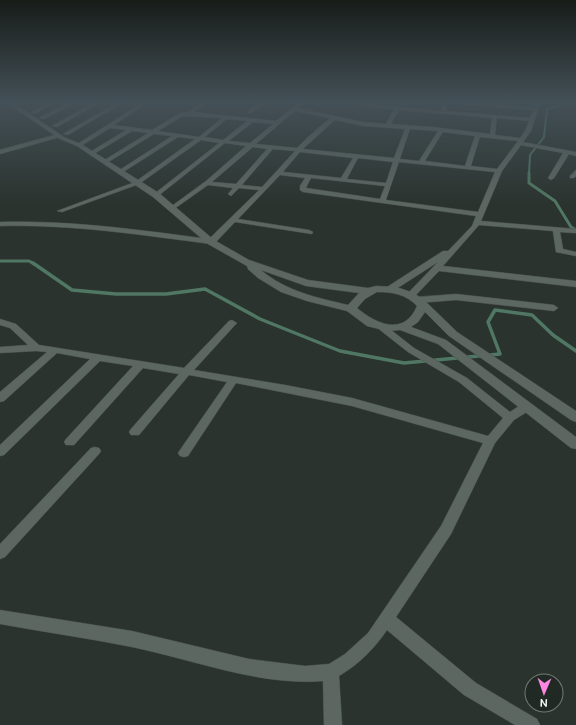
<svg xmlns="http://www.w3.org/2000/svg" width="576" height="725" font-family="Ubuntu,sans-serif">
<style>
.lines{fill:none;stroke-linecap:round;stroke-linejoin:round}
.stream-far2{stroke:#507763;stroke-width:2}
.stream-far1{stroke:#507763;stroke-width:3}
.stream{stroke:#507763;stroke-width:3.5}
.street-casing{stroke:#47504b;stroke-width:1}
.secondary-casing{stroke:#47504b;stroke-width:1}
.street{fill:#5d6762;fill-rule:evenodd}
.secondary{fill:#5d6762;fill-rule:evenodd}
</style>
<rect width="100%" height="100%" fill="#2a332e"/>
<g class="lines">
<path class="stream-far2" d="M529,174L530,155L544,137L547,109L573,103"/>
<path class="stream-far1" d="M529,173V183L555,201L571,227L576,230
M0,261H29L34,264"/>
<path class="stream" d="M33,263L72,290L116,294H166L205,289L260,319L340,351L404,363L500,354L488,322L495,310L532,315L553,335L576,351"/>
<defs>
<path id="street" d="M48,103H54L35,114L30,113Z
M69,103H75L44,119L39,118Z
M93,103H99L57,127L52,126Z
M117,103H122L68,135L63,134Z
M142,103H147L114,125L152,130L180,113L188,112L201,103H206L194,112L276,121L298,103H303L298,108L363,122L386,124L394,109L363,106L361,104L442,111L440,103H444L447,111L530,118L533,110L449,103L534,107L536,103H540L531,131L523,142L576,152V156L569,154L554,178L551,180L548,178L563,153L521,145L502,171L481,221L576,229V233H574L560,232L563,249L576,252V256L556,252L553,231L479,225L443,266L576,281V287L439,271L414,297H408L407,295L408,293L438,262L393,291H387L386,289L387,287L443,251H448L472,226L476,216L303,192L300,190V186L305,178L280,175L238,219L309,230L313,232L312,234L235,222L214,244H211C141,235 71,224 0,226V222C71,220 139,230 209,239L259,190L239,188L231,196L228,194L233,188L208,185L174,209L169,208L206,181L246,146L225,143L158,196H154V194L219,143L201,140L139,184L62,212L57,211L135,182L195,139L178,137L120,174L118,173V171L172,136L154,134L105,164L103,163V161L148,133L132,131L92,155L90,154V152L126,130L110,128L81,146L76,145ZM399,110L492,118L490,134L433,127L391,124ZM295,111L330,118L307,138L297,148L256,144ZM183,116L222,118L199,137L158,131ZM497,118L529,121L525,131L520,138L495,135ZM227,119L247,121L223,140L205,137ZM335,120L363,126L405,129L394,158L303,149ZM253,122L273,124L250,143L229,141ZM410,129L438,131L419,161L400,159ZM443,132L475,136L465,166L425,161ZM480,137L518,141L497,169L471,166ZM253,147L267,149L236,184L212,182ZM273,149L295,151L262,187L242,185ZM300,152L353,158L341,178L283,172ZM358,158L393,162L386,183L347,179ZM399,162L495,172L478,212L386,200ZM311,178L385,186L380,199L306,188Z
M259,103H264L252,113H248V111Z
M58,134L60,135V137L0,154V150Z
M576,170V176L574,178H570V176Z
M456,294L554,305L558,308L554,311L456,300L418,303L414,300L418,297Z
M0,319L16,324L39,345L184,368L229,321L232,320L237,323L235,325L194,370L285,385L352,398L488,436L503,418L459,382L408,352L380,330L378,328L380,326H386L414,348L467,378L510,412L522,404H530L531,407L530,410L514,420L495,443L451,534L396,617L476,683L537,719L540,725H515L464,695L387,630C374,649 359,664 339,676L342,725H324L323,681C259,686 195,660 132,647C88,638 44,632 0,624V610L132,631L249,659L305,666L329,664L345,654L368,633L441,526L483,443L352,406L236,383L188,456L184,457L180,456L178,453L180,450L227,382L189,375L139,435H131L129,432L131,429L179,374L143,368L74,445H66L64,442L66,439L133,366L100,361L4,455L0,456V445L90,359L57,353L4,401L0,402V392L47,352L36,351L0,353V347L28,345L10,328L0,325Z
M95,447L99,448L101,451L99,454L5,557L0,559V544L91,448Z"/>
<path id="secondary" d="M7,103H14L64,137L81,144L159,193L214,240L249,260L308,280L368,288L376,286L396,287L411,292L422,298L457,332L576,411V422L571,420L449,336L425,312L418,322L411,327L446,340L576,437V449L571,448L438,344L400,330L387,331L367,326L347,311L307,301L281,292L258,278L248,269L247,266L208,244L153,197L77,146L60,139ZM261,270L306,286L359,293L348,305C318,298 285,291 261,270ZM377,292C392,292 406,294 417,306C404,337 376,324 357,308L365,299Z"/>
</defs>
<use href="#street" class="street-casing"/>
<use href="#secondary" class="secondary-casing"/>
<use href="#street" class="street"/>
<use href="#secondary" class="secondary"/>
</g>
<linearGradient id="sky" x2="0" y2="1"><stop stop-color="#171c19"/><stop offset="0.5" stop-color="#445057"/><stop offset="1" stop-color="#445057" stop-opacity="0"/></linearGradient>
<rect width="576" height="204" fill="url(#sky)"/>
<g transform="translate(544 693) rotate(182)"><circle r="19" fill="#202924" stroke="#737b76"/>
<path d="M0-3L7 15L0 10L-7 15Z" fill="#fd86e2"/>
<text y="-6" font-size="11" font-weight="bold" text-anchor="middle" fill="#f0f6f2">N</text>
</g>
</svg>
